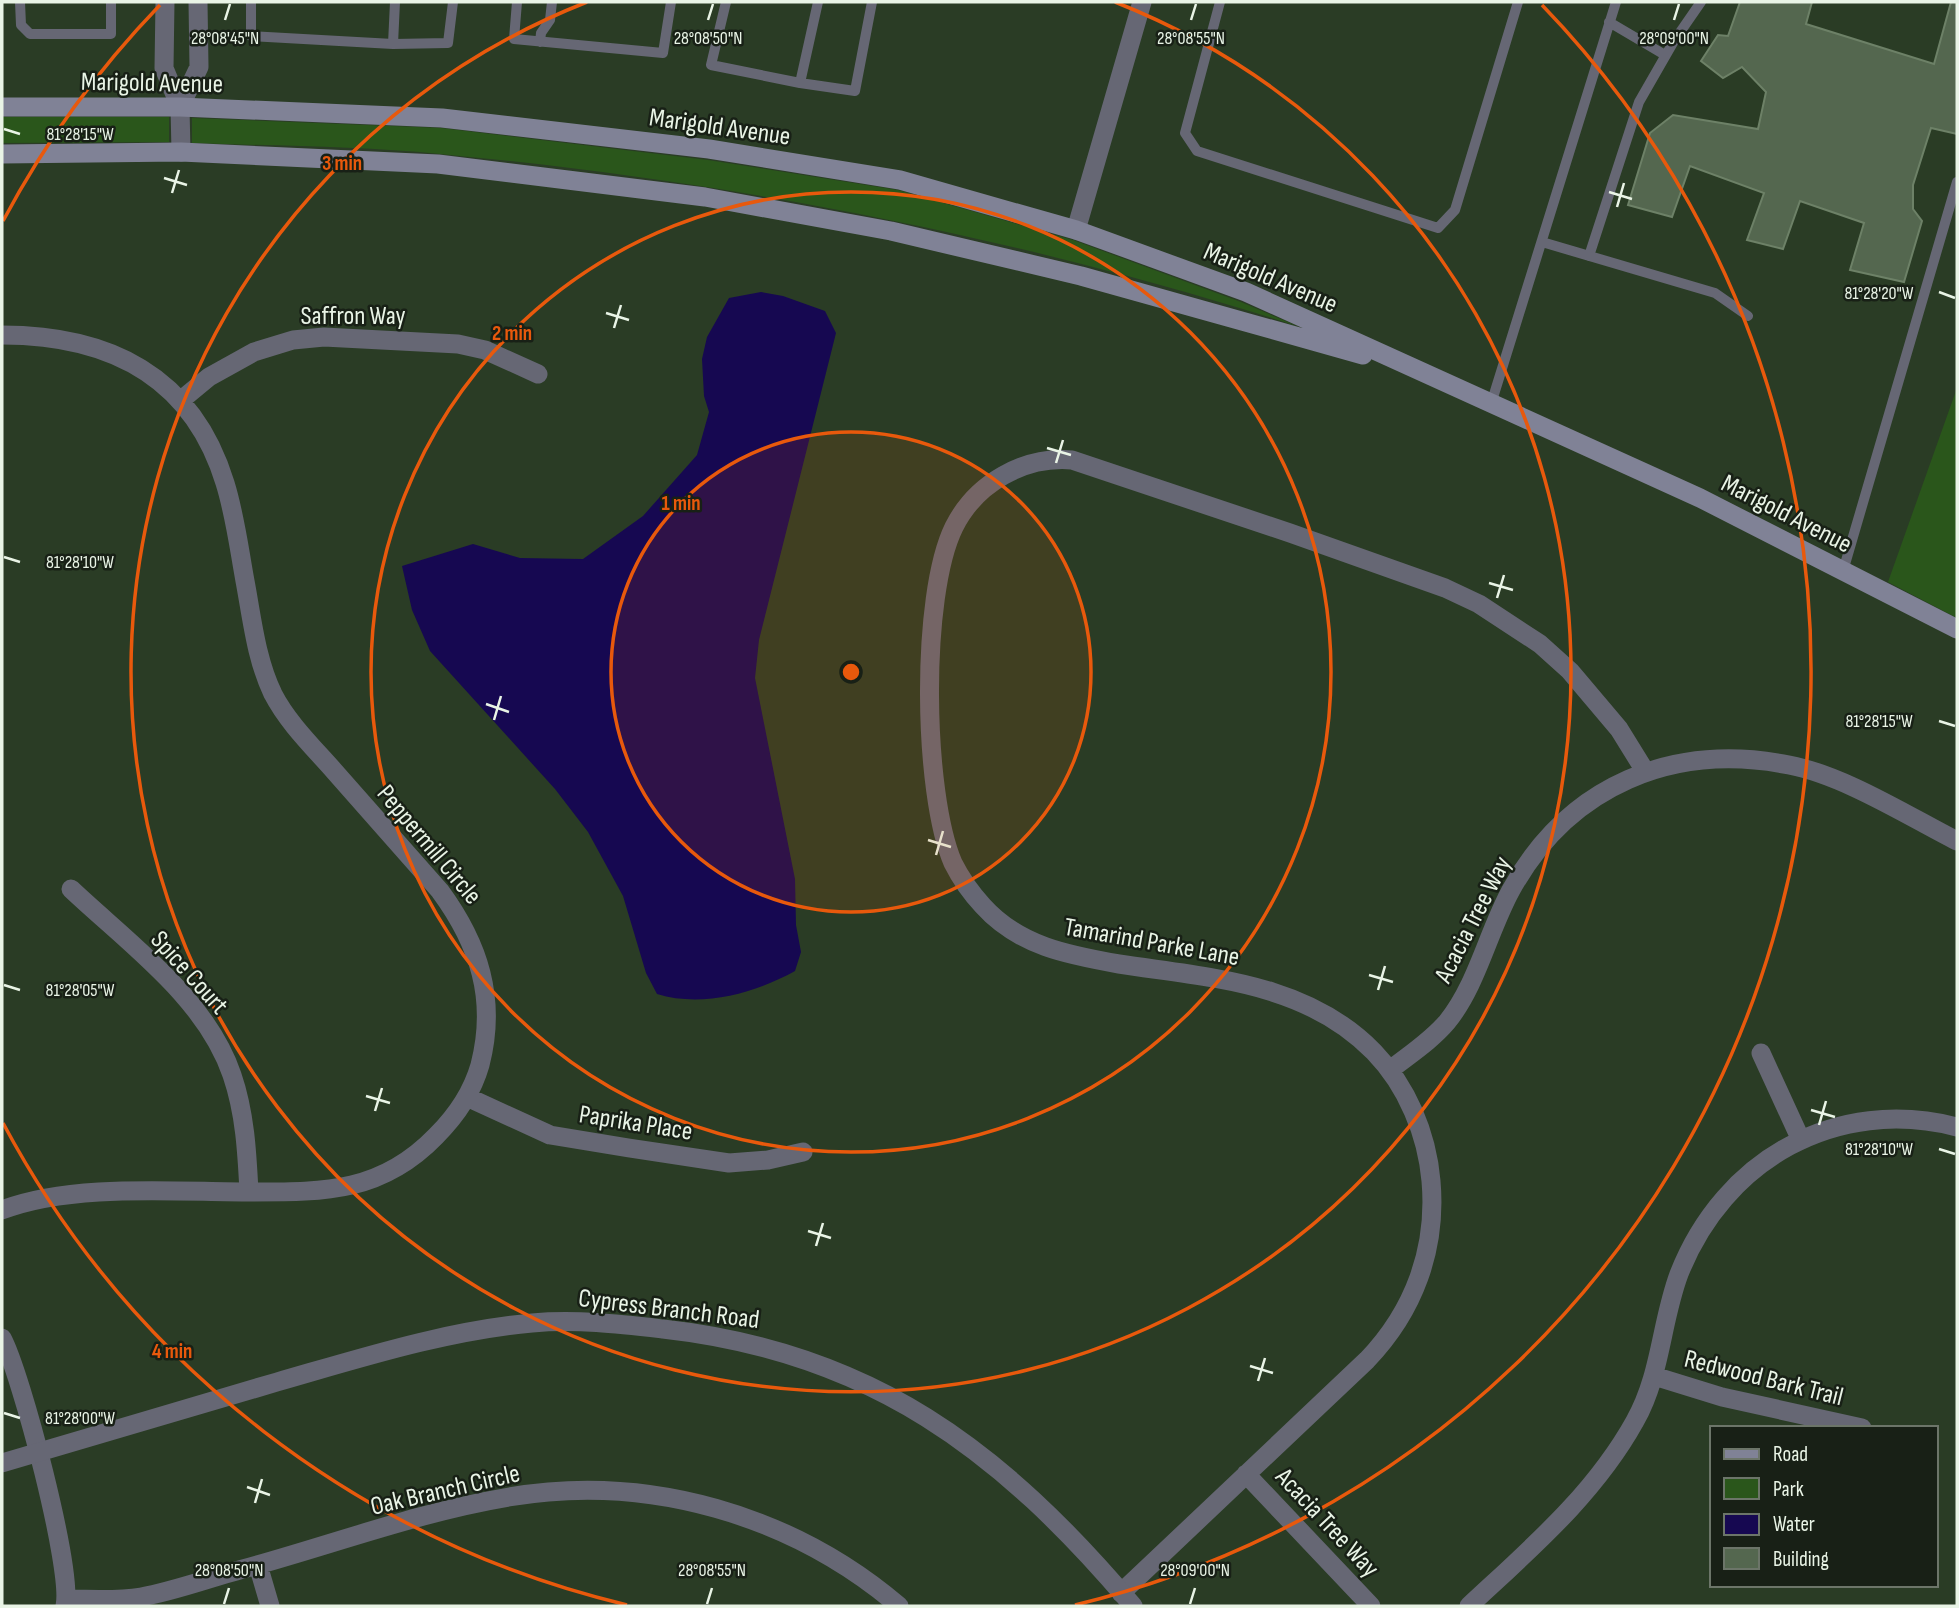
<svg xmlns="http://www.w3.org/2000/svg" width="1959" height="1608" font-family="'Sofia Sans Condensed',sans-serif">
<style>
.green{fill:#2a561b}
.water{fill:#160851}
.building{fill:#54674f;stroke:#6d8167;stroke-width:2}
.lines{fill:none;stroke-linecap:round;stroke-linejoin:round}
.service{stroke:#666774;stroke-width:10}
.minor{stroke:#666774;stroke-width:19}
.tertiary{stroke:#666774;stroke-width:19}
.secondary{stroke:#808296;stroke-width:19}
.ticks{fill:none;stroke:#e9f4e6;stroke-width:2.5}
.ring{fill:none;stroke:#e8590c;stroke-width:3.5}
.labels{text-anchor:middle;stroke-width:5;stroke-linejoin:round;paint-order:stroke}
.street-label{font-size:26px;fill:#e9f4e6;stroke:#182016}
.ticks-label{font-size:18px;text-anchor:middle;fill:#e9f4e6;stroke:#182016;stroke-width:5;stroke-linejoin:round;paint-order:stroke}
.centre{fill:#e8590c;stroke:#182016;stroke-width:3.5}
.ring-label{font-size:21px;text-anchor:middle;font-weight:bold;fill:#e8590c;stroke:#182016;stroke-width:5;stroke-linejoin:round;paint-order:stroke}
</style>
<rect width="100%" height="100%" fill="#2a3c25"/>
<path class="green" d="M2,117H169V142L2,143Z
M192,118L441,128L708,160L898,190L1073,240L1241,302L1297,326C1020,237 730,181 440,154C358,146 275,146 192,143Z
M1957,388V618L1888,582Z"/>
<path class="water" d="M761,292L783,296L825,311L836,333L759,640L755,678L795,879L796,925L801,952L795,971C755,993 702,1008 657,994L646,973L623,896L588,832L555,789L430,651L412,610L402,566L473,544L520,558L583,559L643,516L697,455L709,412L704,396L702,359L707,337L729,298Z"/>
<path class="building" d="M1740,2H1812L1806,24L1934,64L1951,2H1957V134L1931,128L1913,185V209L1922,221L1904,282L1850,270L1864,223L1800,201L1783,249L1747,240L1764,193L1690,166L1672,217L1628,205L1650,133L1673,115L1758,129L1766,92L1742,67L1723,78L1701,61L1718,35L1728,36Z"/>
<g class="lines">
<path class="service" d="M20,2L21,25L30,34H111V2
M251,2V36L393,44L448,43L453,2
M517,2L514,39L663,53L671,2
M726,2L711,65L800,83
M818,2L800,83L855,91L872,2
M1220,2L1185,133L1197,151L1438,228L1455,210L1518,2
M1609,22L1665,55
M540,42L541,33L550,20L552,2
M393,44L395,2
M1542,242L1715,293L1748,316
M1589,256L1639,102L1674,41L1701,2
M1491,404L1616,2
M1843,571L1957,182"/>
<path class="minor" d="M165,2L164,68L180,107L181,152
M180,107L199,67L198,2
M1076,230L1142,2
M2,335C108,335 192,375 225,483C235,515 239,548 245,581C252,618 256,659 273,694C288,723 313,747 335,772C370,812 405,851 440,891C479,944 497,999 480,1065C472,1093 457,1115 436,1136C381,1193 324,1192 250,1192C175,1192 72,1183 2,1210
M180,401L209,377L254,352L293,340L324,337L458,344L485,350L538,374
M71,889C128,943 206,998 232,1075C245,1113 247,1152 249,1192
M1761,1053L1800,1138
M1390,1070C1409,1055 1431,1041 1447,1022C1477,985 1488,932 1511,890C1569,785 1673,742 1789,765C1843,775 1908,816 1957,841
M467,1097L550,1135L629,1148L729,1163L768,1160L803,1152
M2,1338C21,1373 73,1570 65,1606
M1654,1376L1722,1397L1862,1428
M1246,1474L1371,1606
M258,1565L270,1606
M1121,1593L1367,1360C1414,1311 1437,1249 1431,1181C1427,1134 1407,1086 1374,1052C1306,982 1210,978 1119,964C1068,955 1019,946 983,906C971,893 961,879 953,863C923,793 920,596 954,527C976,483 1024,456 1072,460L1290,533L1445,588L1479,604L1540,644L1570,671L1619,729L1645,771
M67,1599C91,1599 117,1601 141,1597C175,1591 209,1578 243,1569C331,1545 419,1512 509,1497C648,1473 792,1515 899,1606
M1469,1606C1530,1549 1594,1495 1635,1421C1661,1375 1661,1322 1679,1274C1724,1159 1837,1096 1957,1127"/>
<path class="tertiary" d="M2,1463C93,1436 186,1409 277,1382C361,1358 445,1331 532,1323C576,1319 619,1324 663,1329C871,1352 1001,1450 1133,1606"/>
<path class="secondary" d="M2,107H180L442,118L709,149L900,180L1076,230L1246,292L1700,498L1957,629
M2,154L181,152L438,164L705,197L891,231L1081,276L1363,355"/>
</g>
<path class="ticks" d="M225,20L230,4M708,20L713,4M1191,20L1196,4M1674,20L1679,4M4,129L20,134M164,178L187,185M1609,192L1632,199M172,193L179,170M1617,207L1624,183M1939,292L1955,298M606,313L629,320M614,328L621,305M1047,448L1071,455M1056,463L1063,440M4,557L20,562M1489,583L1513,590M1497,598L1504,575M486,704L509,712M494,720L501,696M1939,721L1955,726M928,840L951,847M936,855L943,831M1369,975L1393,982M4,985L20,990M1378,990L1385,966M366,1096L390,1103M1811,1110L1835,1117M375,1111L382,1088M1819,1125L1826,1101M1939,1149L1955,1154M808,1231L831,1238M816,1246L823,1223M1250,1366L1273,1373M1258,1381L1265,1358M4,1413L20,1418M247,1487L270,1495M255,1503L262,1479M224,1604L229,1588M707,1604L712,1588M1190,1604L1195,1588"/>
<circle cx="851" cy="672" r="240" fill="#e8590c" fill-opacity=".12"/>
<g class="ring">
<circle cx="851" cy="672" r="240"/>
<circle cx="851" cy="672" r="480"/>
<path d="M1115 2A720 720 0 1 1 587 2"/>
<path d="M627 1605A960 960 0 0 1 3 1123M3 221A960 960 0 0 1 160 5M1542 5A960 960 0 0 1 1075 1605"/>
</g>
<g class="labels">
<g class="street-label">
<text transform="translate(152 82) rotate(1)" y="9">Marigold Avenue</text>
<text transform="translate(720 126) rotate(8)" y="9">Marigold Avenue</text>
<text transform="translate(1271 277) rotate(23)" y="9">Marigold Avenue</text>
<text x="353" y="324">Saffron Way</text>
<text transform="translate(1787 513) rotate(27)" y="9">Marigold Avenue</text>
<text transform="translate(430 844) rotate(50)" y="9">Peppermill Circle</text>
<text transform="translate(1472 919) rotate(-63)" y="9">Acacia Tree Way</text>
<text transform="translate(1152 941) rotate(10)" y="9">Tamarind Parke Lane</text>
<text transform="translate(190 972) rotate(48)" y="9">Spice Court</text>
<text transform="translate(636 1122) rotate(9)" y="9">Paprika Place</text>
<text transform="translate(669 1308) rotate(7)" y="9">Cypress Branch Road</text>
<text transform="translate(1764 1377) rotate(14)" y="9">Redwood Bark Trail</text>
<text transform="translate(445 1489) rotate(-13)" y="9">Oak Branch Circle</text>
<text transform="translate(1328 1522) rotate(47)" y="9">Acacia Tree Way</text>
</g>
</g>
<g class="ticks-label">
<text x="225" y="44">28°08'45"N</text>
<text x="708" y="44">28°08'50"N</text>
<text x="1191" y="44">28°08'55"N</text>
<text x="1674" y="44">28°09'00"N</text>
<text x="80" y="140">81°28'15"W</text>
<text x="1879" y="299">81°28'20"W</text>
<text x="80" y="568">81°28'10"W</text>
<text x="1879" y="727">81°28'15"W</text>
<text x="80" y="996">81°28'05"W</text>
<text x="1879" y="1155">81°28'10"W</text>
<text x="80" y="1424">81°28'00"W</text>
<text x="229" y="1576">28°08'50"N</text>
<text x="712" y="1576">28°08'55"N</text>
<text x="1195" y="1576">28°09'00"N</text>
</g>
<circle cx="851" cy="672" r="10" class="centre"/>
<g class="ring-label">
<text x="342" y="170">3 min</text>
<text x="512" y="340">2 min</text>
<text x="681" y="510">1 min</text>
<text x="172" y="1358">4 min</text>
</g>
<rect width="1959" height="1608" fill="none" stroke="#e9f4e6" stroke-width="7"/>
<rect x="1710" y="1426" width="228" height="161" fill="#182016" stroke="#6c7569" stroke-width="2"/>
<rect x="1724" y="1449" width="35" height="10" fill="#808296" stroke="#6c7569" stroke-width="2"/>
<text x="1773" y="1461" font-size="21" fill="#e9f4e6">Road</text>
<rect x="1724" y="1478" width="35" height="21" fill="#2a561b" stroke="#6c7569" stroke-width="2"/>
<text x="1773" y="1496" font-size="21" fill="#e9f4e6">Park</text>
<rect x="1724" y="1514" width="35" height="21" fill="#160851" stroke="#6c7569" stroke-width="2"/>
<text x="1773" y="1531" font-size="21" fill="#e9f4e6">Water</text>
<rect x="1724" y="1548" width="35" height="21" fill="#54674f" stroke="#6c7569" stroke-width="2"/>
<text x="1773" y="1566" font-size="21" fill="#e9f4e6">Building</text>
</svg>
